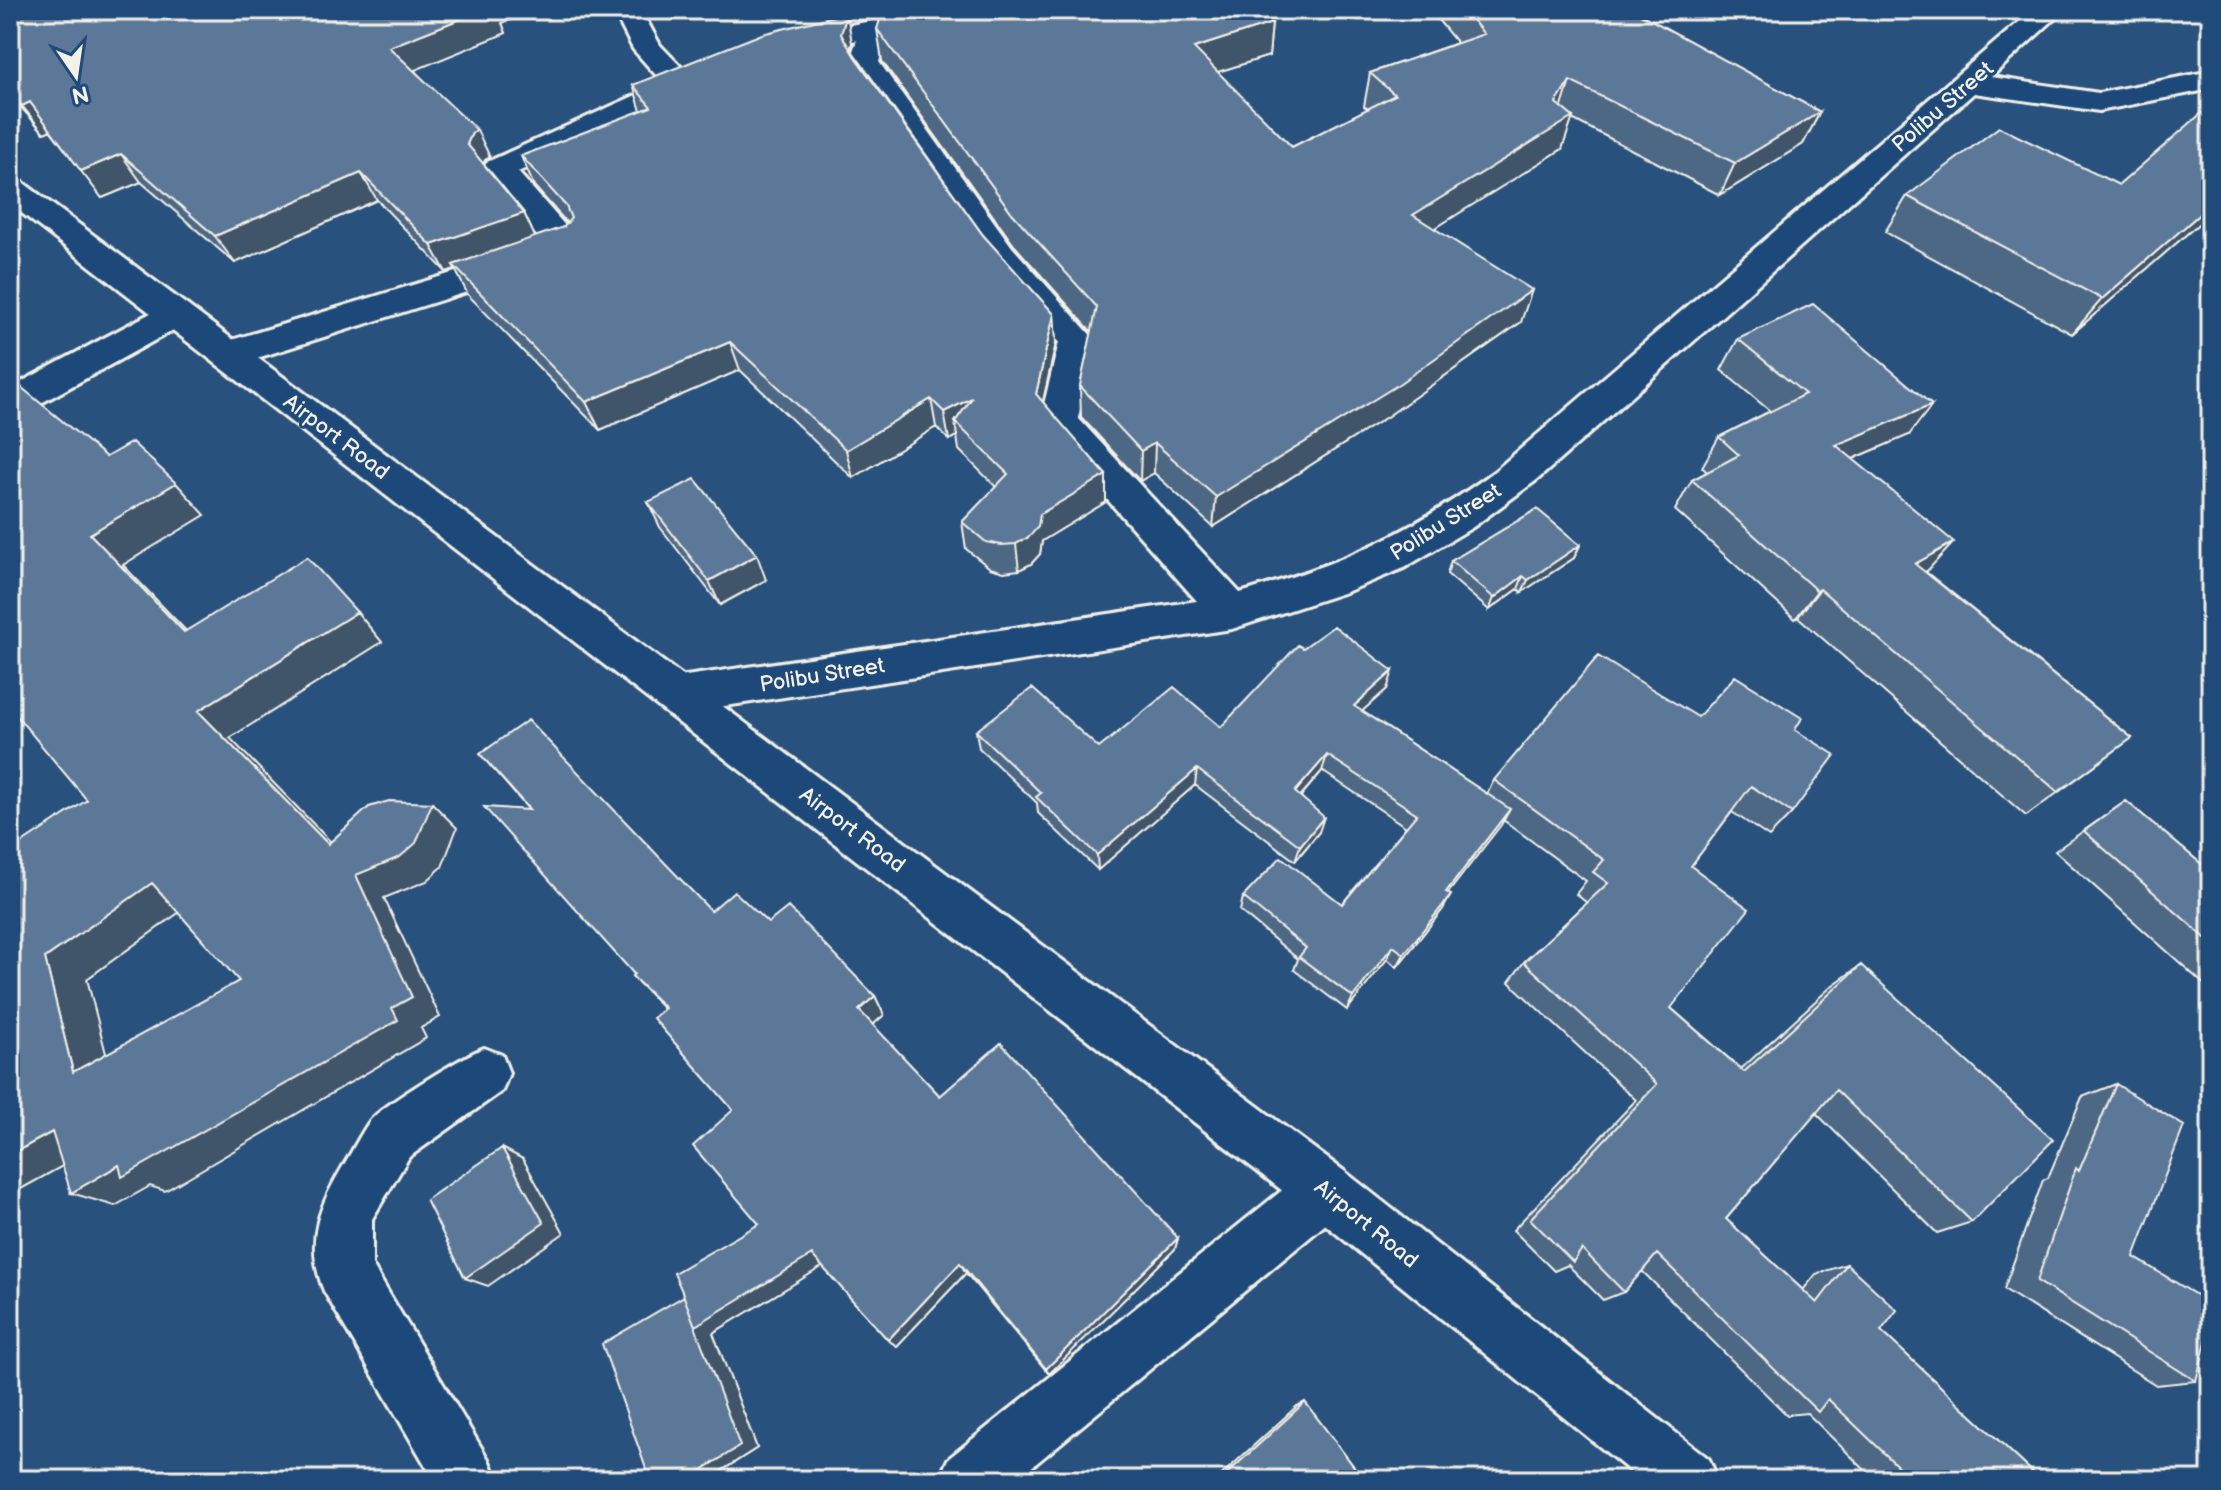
<svg xmlns="http://www.w3.org/2000/svg" width="2221" height="1490" font-family="'Balsamiq Sans',sans-serif">
<style>
.lines{fill:none;stroke-linecap:round;stroke-linejoin:round}
.minor-casing{stroke:#f4f1e8;stroke-width:6}
.trunk-casing{stroke:#f4f1e8;stroke-width:6}
.minor{fill:#1f4a7a;fill-rule:evenodd}
.trunk{fill:#1f4a7a;fill-rule:evenodd}
.wall{fill:#4e6784;stroke:#f4f1e8;stroke-width:2}
.shaded-wall{fill:#40546b;stroke:#f4f1e8;stroke-width:2}
.building{fill:#5b7899;stroke:#f4f1e8;stroke-width:2;fill-rule:evenodd}
.labels{text-anchor:middle;stroke-width:6;stroke-linejoin:round;paint-order:stroke}
.street-label{font-size:22px;fill:#f4f1e8;stroke:#1f4a7a}
</style>
<rect width="100%" height="100%" fill="#28517e"/>
<filter id="ink" filterUnits="userSpaceOnUse"><feTurbulence type="fractalNoise" baseFrequency=".0125" numOctaves="2"/><feDisplacementMap in="SourceGraphic" scale="16" xChannelSelector="R" yChannelSelector="G"/><feConvolveMatrix kernelMatrix="1 2 1 2 8 2 1 2 1" color-interpolation-filters="sRGB"/></filter>
<g filter="url(#ink)">
<g class="lines">
<defs>
<path id="minor" d="M613,10H641L660,45L687,73L696,71L707,74L711,80L707,86L518,172L576,238L581,246L576,254L486,286L241,363L228,366L215,363L210,354L215,345L462,270L542,242L482,169L487,162L663,83L633,49Z
M927,10H994L990,16L980,19L887,34L879,62L1012,247L1095,340L1078,418L1240,593C1343,563 1408,535 1495,471L2033,10H2064L1991,77L2099,93L2211,71V89L2099,111L1974,93L1538,479L1473,527L1404,568L1346,592L1232,629L679,713L664,708L658,695L664,682L679,677L1197,601L1046,430L1040,421L1059,342L988,263L863,85L849,62L857,40L794,54L784,51L779,45L784,39L794,36Z
M176,302L188,306L193,314L188,322L23,413L10,417V388L164,306Z
M484,1048L502,1055L509,1073L502,1091L409,1157L372,1219V1265L488,1459L497,1480H434L324,1291C303,1239 321,1202 348,1158C355,1146 362,1132 370,1121C384,1104 462,1057 484,1048Z
M1325,1163L1344,1171L1352,1190L1344,1209L1016,1480H939L948,1459L1306,1171Z"/>
<path id="trunk" d="M10,178L21,181L1344,1171L1709,1459L1718,1480H1641L1306,1209L10,204Z"/>
</defs>
<use href="#minor" class="minor-casing"/>
<use href="#trunk" class="trunk-casing"/>
<use href="#minor" class="minor"/>
<use href="#trunk" class="trunk"/>
</g>
<path class="wall" d="M10,10L211,16L230,10H535L502,23L506,33L414,70L490,157L485,160L483,163L524,213L535,237L564,227L567,223L534,186L521,156L641,111L633,85L852,43L851,49L983,235L1054,314L1056,343L1042,402L1106,475V502L1042,541L1040,554L1031,564L1019,570L1004,572L990,568L966,549L962,522L996,487L959,450L957,436L949,440L936,427L853,478L740,370L600,430L468,295L455,269L446,272L377,200L235,263L141,182L102,198L50,130L44,133L17,103L10,106Z
M1430,10H1658L1643,16L1820,112L1803,144L1720,195L1572,119L1562,149L1434,228L1521,322L1388,416L1213,527L1154,473L1140,481L1081,417L1080,386L1092,332L1014,245L882,61L877,29L1272,23L1269,56L1217,72L1292,147L1368,109L1364,106L1370,73L1457,43Z
M2119,185L2211,213L2072,334L1885,232L1907,196Z
M1738,339L1909,435L1853,459L1928,570L1926,572L2132,738L2026,816L1798,617L1795,619L1675,510L1692,480L1707,472L1702,467L1719,437L1770,411L1721,370Z
M648,502L766,580L720,605L660,527Z
M1580,545L1574,558L1522,592L1518,589L1489,610L1447,574L1451,561Z
M1303,648L1387,689L1362,711L1487,794L1494,780L1698,717L1795,730L1792,813L1769,837L1732,812L1691,866L1671,1008L1741,1069L1833,985L1861,965L1972,1222L1937,1233L1816,1113L1726,1219L1803,1290L1816,1274L1847,1264L1881,1331L2041,1480H1875L1807,1413L1787,1415L1642,1271L1624,1292L1603,1300L1568,1265L1554,1271L1513,1230L1636,1100L1509,982L1524,962L1587,903L1576,894L1586,881L1503,820L1448,893L1443,909L1397,967L1387,959L1347,1010L1294,970L1298,959L1240,911L1243,897L1342,904L1406,827L1322,771L1301,796L1319,832L1295,861L1195,785L1098,870L1038,813L1037,803L979,748L976,731L1099,748L1221,727Z
M480,754L711,911L768,923L875,996L884,1015L872,1025L940,1096L1178,1238L1175,1249L1049,1374L966,1273L897,1346L888,1340L822,1266L713,1333L757,1448L707,1480H650L684,1296L759,1224L733,1110L664,1009L632,976L634,974L529,810Z
M2126,801L2211,872V985L2207,987L2055,851Z
M2116,1084L2134,1257L2196,1381L2156,1385L2004,1289L2043,1180L2048,1178L2082,1097Z
M1305,1402L1364,1480H1216L1297,1406Z"/>
<path class="shaded-wall" d="M483,10H535L502,23L506,33L403,75L389,47Z
M1610,10H1658L1602,31Z
M847,13L852,43L846,64L841,34Z
M1272,23L1269,56L1192,80L1194,48Z
M1570,81L1560,113L1573,117L1562,149L1405,247L1413,215L1556,103Z
M10,94L17,103L10,106Z
M30,102L51,130L44,133L22,106Z
M1820,112L1803,144L1720,195L1735,163Z
M477,130L490,157L485,160L480,171L467,144L472,133Z
M121,154L141,182L102,198L81,171Z
M361,173L377,200L235,263L215,236Z
M2211,204V213L2072,334L2102,299Z
M524,213L537,241L453,265L455,269L446,272L431,245Z
M1532,290L1521,322L1388,416L1213,527L1216,497Z
M1054,314L1056,343L1038,423L1036,394Z
M730,342L740,370L600,430L586,402Z
M972,398L955,422L957,436L949,440L944,412Z
M931,399L936,427L853,478L846,450Z
M1932,405L1909,435L1815,475L1836,445Z
M1155,443L1154,473L1140,481L1141,451Z
M1106,475V502L1042,541L1040,554L1031,564L1019,570L1016,544L1040,514Z
M176,483L205,515L123,565L215,661L184,632L90,534Z
M1954,542L1928,570L1891,592L1915,564Z
M1580,545L1574,558L1522,592L1528,580Z
M757,555L766,580L720,605L709,581Z
M1523,576L1518,589L1489,610L1494,598Z
M1820,589L1798,617L1795,619L1817,591Z
M357,612L382,642L230,738L357,869L328,844L198,711Z
M1393,671L1387,689L1349,723L1354,706Z
M1327,755L1322,771L1291,807L1295,792Z
M1197,769L1195,785L1098,870L1097,855Z
M432,803L457,828L442,867L427,881L384,898L440,1017L421,1028L426,1038L165,1191L150,1186L115,1206L71,1193L392,1008L356,875Z
M1510,809L1501,825L1438,906L1446,892Z
M1324,817L1319,832L1295,861L1300,846Z
M152,883L188,906L87,979L115,1089L73,1072L45,958Z
M1451,895L1443,909L1397,967L1404,954Z
M1393,946L1387,959L1347,1010L1353,997Z
M875,996L884,1015L868,1029L859,1010Z
M52,1132L97,1147L10,1195V1155Z
M502,1148L523,1159L564,1233L488,1286L465,1278Z
M1178,1238L1175,1249L1049,1374L1046,1369Z
M812,1255L825,1265L713,1333L757,1448L707,1480H686L684,1297Z
M960,1263L966,1273L897,1346L888,1340Z"/>
<path class="building" d="M10,10H205L211,16L230,10H483L389,47L477,130L472,133L467,144L524,213L431,245L361,173L215,236L121,154L81,171L30,102L22,106L10,92Z
M883,10H1257L1272,23L1194,48L1292,147L1395,95L1370,73L1484,34L1464,10H1633L1820,112L1735,163L1570,81L1556,103L1573,117L1413,215L1532,290L1396,386L1216,497L1155,443L1141,451L1080,386L1097,307L1012,213L877,29Z
M847,13L841,34L855,57L983,235L1054,314L1036,394L1106,475L1040,514L1038,527L1029,537L1016,544L1001,545L986,542L962,522L1008,474L955,422L972,398L944,412L931,399L846,450L730,342L586,402L453,265L564,227L571,218L566,206L521,156L651,107L633,85L762,34Z
M2211,105V204L2102,299L1907,196L1999,127L2119,185Z
M1813,304L1932,405L1836,445L1954,542L1915,564L2132,738L2058,792L1820,589L1817,591L1692,480L1739,455L1719,437L1805,394L1738,339Z
M10,378L106,457L132,442L176,483L90,534L184,632L307,557L357,612L198,711L328,844L369,807L389,801L432,803L416,843L400,857L356,875L412,997L392,1008L398,1020L122,1177L119,1165L71,1193L52,1132L10,1155V851L87,800L10,708ZM152,883L239,981L73,1072L45,958Z
M695,479L757,555L709,581L648,502Z
M1537,509L1580,545L1528,580L1523,576L1494,598L1451,561Z
M1334,626L1393,671L1354,706L1510,809L1446,892L1451,895L1404,954L1393,946L1353,997L1299,957L1306,948L1243,897L1281,857L1342,904L1417,814L1327,755L1295,792L1324,817L1300,846L1197,769L1097,855L1036,797L1041,793L976,731L1032,688L1099,748L1174,687L1221,727L1298,645L1303,648Z
M1598,656L1698,717L1735,676L1802,718L1795,730L1835,755L1792,813L1751,786L1691,866L1749,909L1671,1008L1744,1072L1861,965L2053,1140L1972,1222L1836,1090L1726,1219L1817,1303L1847,1264L1897,1310L1881,1331L2041,1480H1912L1828,1399L1818,1412L1657,1254L1624,1292L1582,1249L1573,1262L1530,1219L1657,1084L1524,962L1608,883L1593,872L1604,860L1494,780Z
M528,720L711,911L734,891L768,923L788,907L875,996L859,1010L940,1096L1001,1043L1178,1238L1046,1369L960,1263L888,1340L812,1255L695,1326L684,1297L740,1446L686,1480H650L602,1344L684,1296L674,1273L759,1224L693,1146L733,1110L653,1018L665,1008L632,976L634,974L484,807L530,810L480,754Z
M2126,801L2211,872V943L2084,831Z
M2116,1084L2184,1126L2134,1257L2211,1304V1322L2196,1381L2037,1281L2076,1168L2079,1171Z
M502,1148L544,1223L465,1278L426,1200Z
M1305,1402L1364,1480H1220Z"/>
</g>
<g class="labels">
<g class="street-label">
<text transform="translate(1942 106) rotate(-41)" y="8">Polibu Street</text>
<text transform="translate(337 436) rotate(37)" y="8">Airport Road</text>
<text transform="translate(1445 521) rotate(-32)" y="8">Polibu Street</text>
<text transform="translate(822 674) rotate(-9)" y="8">Polibu Street</text>
<text transform="translate(853 829) rotate(37)" y="8">Airport Road</text>
<text transform="translate(1367 1223) rotate(39)" y="8">Airport Road</text>
</g>
</g>
<rect width="2221" height="1490" fill="none" stroke="#1f4a7a" stroke-width="40"/>
<rect x="20" y="20" width="2181" height="1450" fill="none" stroke="#f4f1e8" stroke-width="3" filter="url(#ink)"/>
<g transform="translate(76 76) rotate(167)" stroke="#1f4a7a" stroke-width="6" paint-order="stroke">
<path d="M0-6L14 30L0 20L-14 30Z" fill="#f4f1e8"/>
<text y="-12" font-size="22" font-weight="bold" text-anchor="middle" fill="#f4f1e8">N</text>
</g>
</svg>
